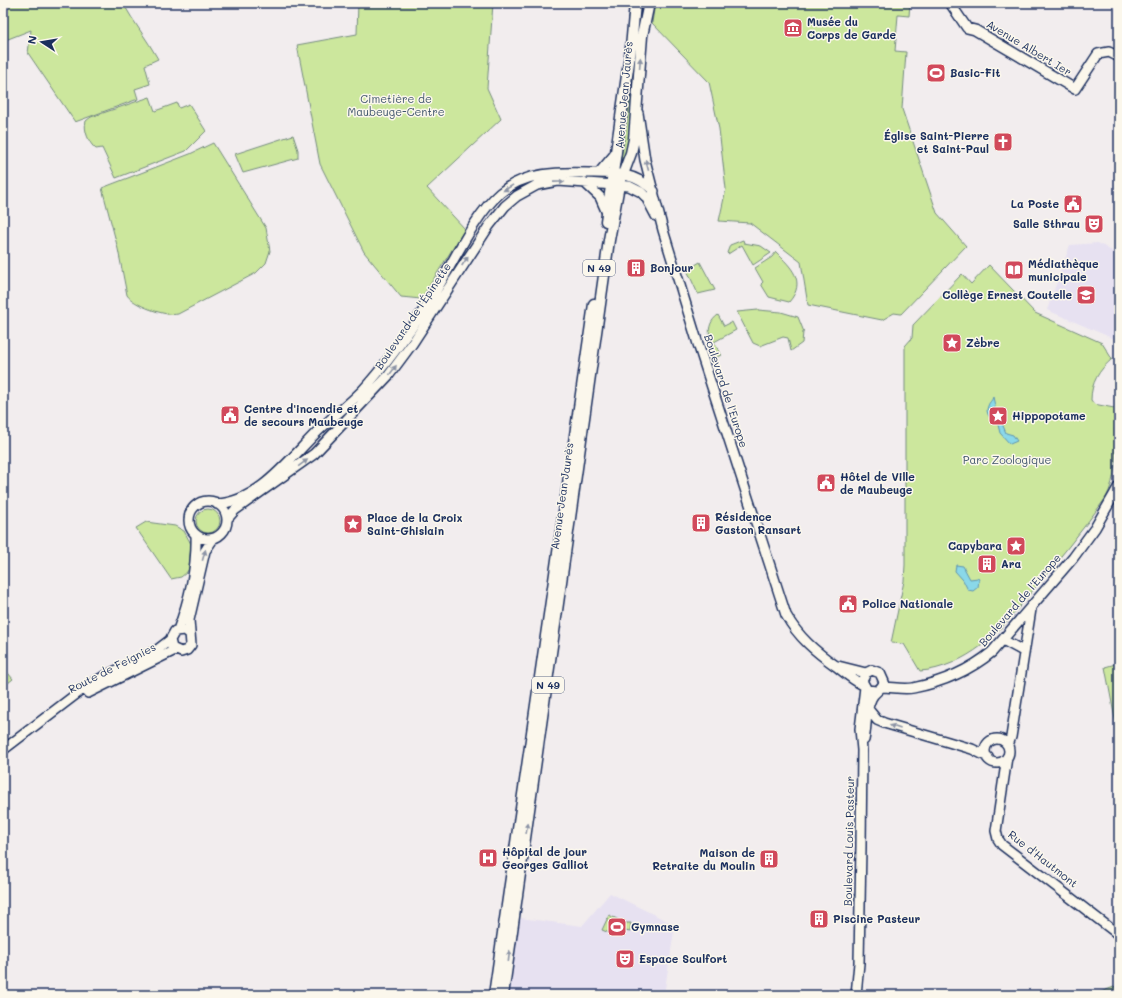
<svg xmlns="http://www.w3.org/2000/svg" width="1122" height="998" font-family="Mali,sans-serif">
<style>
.built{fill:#e7e1f1}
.green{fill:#cce79d;stroke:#748b7e}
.water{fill:#8ad8e9;stroke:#5e94b1}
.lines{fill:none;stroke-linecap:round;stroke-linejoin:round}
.secondary-casing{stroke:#1b2f5e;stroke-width:12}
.primary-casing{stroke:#1b2f5e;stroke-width:13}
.secondary{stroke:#fbf7ec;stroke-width:9}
.primary{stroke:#fbf7ec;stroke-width:10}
.oneway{fill:#8b93a5}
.labels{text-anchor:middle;stroke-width:3;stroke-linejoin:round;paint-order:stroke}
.shield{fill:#fbf7ec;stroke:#5e6b89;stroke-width:1}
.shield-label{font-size:10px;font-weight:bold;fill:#1b2f5e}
.poi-label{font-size:11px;font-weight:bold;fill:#1b2f5e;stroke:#fbf7ec;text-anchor:start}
.street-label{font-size:11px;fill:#1b2f5e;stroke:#fbf7ec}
.park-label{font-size:11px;fill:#3e546b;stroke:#fbf7ec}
</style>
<rect width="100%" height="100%" fill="#f2edee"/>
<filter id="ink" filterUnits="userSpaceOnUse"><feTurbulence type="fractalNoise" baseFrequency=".025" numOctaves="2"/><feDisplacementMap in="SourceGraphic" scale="8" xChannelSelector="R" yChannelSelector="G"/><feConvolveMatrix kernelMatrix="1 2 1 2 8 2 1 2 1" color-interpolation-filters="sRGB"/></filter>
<g filter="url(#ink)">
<path class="built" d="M1098,243L1119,255V341L1047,310L1070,245Z
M610,893L675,925L664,995H509L520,918L582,926Z"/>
<path class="green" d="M3,3H123C134,23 147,39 158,59L145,65L150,84L135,89L138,99L75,122L28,53L31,30L3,41Z
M358,3H493L487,88L501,119L427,188L465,229L421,299L401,297L364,252L320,164L297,45L357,34Z
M655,3H910L909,16L898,15L895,51L906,52L902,109L937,213L966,246L901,314L894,313L882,320L808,305L801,262L750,223L719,221L726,189L719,129L709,82L652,23Z
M633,76L629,147L622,167H620L631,77Z
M150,97L155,111L177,103L179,108L189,104L206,131L186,151L116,178L102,148L96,149C89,144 83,129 86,121L91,117Z
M293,135L298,150V158L243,173L235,154Z
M213,143L266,228L270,251L266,263L256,273L178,314C166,317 133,305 127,295L118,249L102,188L190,154Z
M743,240L744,243L761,246L771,253L753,265L742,245L728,254L727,253L730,245Z
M776,252C791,267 807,281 789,302L769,297L761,284L763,282L755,268L772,257Z
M700,262L715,290L698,294L687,270Z
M989,265L1035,313L1102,343L1112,359C1099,370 1091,383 1091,400L1094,404L1119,409V424L1115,428C1116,450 1117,479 1105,499C1081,532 1055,564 1029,595C1014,613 1000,632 981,646C964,659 941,670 920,671L904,644L891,643L904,581L905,565V346L912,338L913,325L962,274L971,284Z
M758,310L781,312L798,317L804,332H803L802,343L791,351L788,338L783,337L760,346L753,343L737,312Z
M718,315L724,326L732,322L736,330L714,342L721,355L715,358C711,342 703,326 718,315Z
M196 521a12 12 0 1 1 24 0a12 12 0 1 1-24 0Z
M146,522L175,526L184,531L191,544L189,569L186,573L181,577L171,579L136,528Z
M1119,663V740L1105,667Z
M3,667L13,679L3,687Z
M609,915L625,923H631L630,932L620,930L619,937L602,930Z
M1119,985V995H1093Z"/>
<path class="water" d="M993,397L995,406L994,414L1001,421L1006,433L1013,435L1017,441L1010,444L1000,433L998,425C993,421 984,414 988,406C989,402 992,401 993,397Z
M956,565L963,566L970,579L978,578L979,580L978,587L973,591L968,590L963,580L955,571Z"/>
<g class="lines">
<defs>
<path id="secondary" d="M950,3L967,28L975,30L1075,89L1098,54L1109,52L1119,57
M638,113L645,160L663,230L698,344L786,615C798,637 816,652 836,666C845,673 853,680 863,685
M599,173L616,153
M584,182L600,197L607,213
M189 520a19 19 0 1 1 38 0a19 19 0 1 1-38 0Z
M217,504C258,502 288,461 315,434C330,419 347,406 362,391C388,363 410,331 431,299C450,269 474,215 500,193C525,172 558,172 589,173C615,173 634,172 654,191
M227,519L235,510L314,454L389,375L412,344L489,226L505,206L517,196L537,185L558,181L629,186L641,192L646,197L656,216
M178,630C189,601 197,566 196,535
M190,634L185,630L175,631L170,640L172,648L181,652L187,650L191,645L189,620L205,551L213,539
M1003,640L1023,651
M838,666L866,673
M882,687C892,687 904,690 913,688C943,682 969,671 992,652L1073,558L1095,528L1119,486
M88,693L175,650
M868,709L877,720L884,723L972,749L988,757
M985 751a12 12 0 1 1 24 0a12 12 0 1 1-24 0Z
M864,740C867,727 865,711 871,699C874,691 882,690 884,682L880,673L872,670L866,673L862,681L867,690L876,691
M1008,745L1011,737L1031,609
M3,750L83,689L103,677L157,650L170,640
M1007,757L996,831L998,839L1002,845L1119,935
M856,995L859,963L861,846L862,750L860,729L865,687"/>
<path id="primary" d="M606,221L631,48L635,3
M494,995L594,304
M503,995L609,240L619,185L631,153L634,139L642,36L649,3"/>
</defs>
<use href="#secondary" class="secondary-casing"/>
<use href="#primary" class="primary-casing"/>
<use href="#secondary" class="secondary"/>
<use href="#primary" class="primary"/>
</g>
<defs><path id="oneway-solid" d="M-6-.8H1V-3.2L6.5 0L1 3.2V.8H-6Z"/></defs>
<g class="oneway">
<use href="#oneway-solid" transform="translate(640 63) rotate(-86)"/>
<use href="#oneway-solid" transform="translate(647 165) rotate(-105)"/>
<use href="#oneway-solid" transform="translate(559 182) rotate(-1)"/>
<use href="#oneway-solid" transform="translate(508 188) rotate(149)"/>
<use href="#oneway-solid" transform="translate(465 261) rotate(-57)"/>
<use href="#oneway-solid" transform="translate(393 370) rotate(-54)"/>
<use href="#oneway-solid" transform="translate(303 463) rotate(-36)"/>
<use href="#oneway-solid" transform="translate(204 555) rotate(-74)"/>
<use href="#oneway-solid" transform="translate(895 727) rotate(-161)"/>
<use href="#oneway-solid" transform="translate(527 828) rotate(-81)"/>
<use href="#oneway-solid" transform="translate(509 956) rotate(-83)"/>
</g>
</g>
<defs>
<symbol id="museum-square" viewBox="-11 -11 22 22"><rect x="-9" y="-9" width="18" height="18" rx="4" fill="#d1495b" stroke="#fbf7ec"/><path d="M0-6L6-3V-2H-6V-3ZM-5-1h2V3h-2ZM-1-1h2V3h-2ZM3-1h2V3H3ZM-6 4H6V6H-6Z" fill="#fff"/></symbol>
<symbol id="stadium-square" viewBox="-11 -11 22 22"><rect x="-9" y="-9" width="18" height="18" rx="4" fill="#d1495b" stroke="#fbf7ec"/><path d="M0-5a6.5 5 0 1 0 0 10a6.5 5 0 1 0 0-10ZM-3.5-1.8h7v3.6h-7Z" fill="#fff"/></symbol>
<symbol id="church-square" viewBox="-11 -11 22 22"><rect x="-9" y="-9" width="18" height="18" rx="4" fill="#d1495b" stroke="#fbf7ec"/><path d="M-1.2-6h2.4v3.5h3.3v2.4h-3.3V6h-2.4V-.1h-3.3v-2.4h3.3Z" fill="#fff"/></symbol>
<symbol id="civic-square" viewBox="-11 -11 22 22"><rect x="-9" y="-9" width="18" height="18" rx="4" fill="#d1495b" stroke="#fbf7ec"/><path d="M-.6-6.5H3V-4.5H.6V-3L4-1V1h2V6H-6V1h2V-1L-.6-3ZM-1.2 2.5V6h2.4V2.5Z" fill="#fff"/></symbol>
<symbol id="theatre-square" viewBox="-11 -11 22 22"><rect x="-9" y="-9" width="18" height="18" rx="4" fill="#d1495b" stroke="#fbf7ec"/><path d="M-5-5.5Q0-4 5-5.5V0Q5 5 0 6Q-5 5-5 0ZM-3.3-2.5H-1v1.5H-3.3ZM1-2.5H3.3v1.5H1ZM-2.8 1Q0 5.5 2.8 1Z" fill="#fff"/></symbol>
<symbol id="building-square" viewBox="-11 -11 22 22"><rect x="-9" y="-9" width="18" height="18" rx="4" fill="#d1495b" stroke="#fbf7ec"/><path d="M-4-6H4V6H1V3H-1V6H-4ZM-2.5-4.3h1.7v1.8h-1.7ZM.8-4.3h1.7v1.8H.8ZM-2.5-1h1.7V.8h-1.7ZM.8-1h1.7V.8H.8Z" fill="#fff"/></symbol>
<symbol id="library-square" viewBox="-11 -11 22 22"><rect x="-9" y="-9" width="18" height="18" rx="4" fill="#d1495b" stroke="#fbf7ec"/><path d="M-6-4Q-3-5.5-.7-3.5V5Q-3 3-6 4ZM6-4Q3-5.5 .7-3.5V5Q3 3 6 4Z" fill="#fff"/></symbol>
<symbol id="school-square" viewBox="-11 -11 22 22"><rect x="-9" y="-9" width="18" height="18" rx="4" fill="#d1495b" stroke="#fbf7ec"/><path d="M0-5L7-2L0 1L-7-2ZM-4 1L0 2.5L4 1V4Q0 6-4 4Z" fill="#fff"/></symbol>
<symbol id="sight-square" viewBox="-11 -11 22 22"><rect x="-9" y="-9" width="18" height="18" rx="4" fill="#d1495b" stroke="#fbf7ec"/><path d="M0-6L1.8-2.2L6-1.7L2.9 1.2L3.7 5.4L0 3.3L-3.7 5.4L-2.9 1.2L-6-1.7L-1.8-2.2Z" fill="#fff"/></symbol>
<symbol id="hospital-square" viewBox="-11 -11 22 22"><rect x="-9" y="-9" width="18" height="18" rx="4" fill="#d1495b" stroke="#fbf7ec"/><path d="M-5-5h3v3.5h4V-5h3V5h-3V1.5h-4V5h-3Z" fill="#fff"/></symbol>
</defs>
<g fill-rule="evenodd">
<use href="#museum-square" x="782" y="17" width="22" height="22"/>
<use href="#stadium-square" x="925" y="62" width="22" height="22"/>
<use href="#church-square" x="992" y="131" width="22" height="22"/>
<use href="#civic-square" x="1062" y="193" width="22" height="22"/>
<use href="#theatre-square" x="1083" y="213" width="22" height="22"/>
<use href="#building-square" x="625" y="257" width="22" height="22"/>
<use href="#library-square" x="1003" y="259" width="22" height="22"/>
<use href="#school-square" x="1075" y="284" width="22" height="22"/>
<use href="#sight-square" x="941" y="332" width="22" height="22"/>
<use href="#civic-square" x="219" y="404" width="22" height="22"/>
<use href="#sight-square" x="987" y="405" width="22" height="22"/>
<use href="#civic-square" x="815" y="472" width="22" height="22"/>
<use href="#building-square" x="690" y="512" width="22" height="22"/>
<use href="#sight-square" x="342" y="513" width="22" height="22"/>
<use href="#sight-square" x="1005" y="535" width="22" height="22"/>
<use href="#building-square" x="976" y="553" width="22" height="22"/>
<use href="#civic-square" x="837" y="593" width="22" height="22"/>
<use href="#hospital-square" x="477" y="847" width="22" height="22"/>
<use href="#building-square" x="758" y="848" width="22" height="22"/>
<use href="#building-square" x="808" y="908" width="22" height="22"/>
<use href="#stadium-square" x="606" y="916" width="22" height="22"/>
<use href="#theatre-square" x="614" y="948" width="22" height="22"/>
</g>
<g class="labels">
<g class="shield">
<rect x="583" y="260" width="32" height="16" rx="3"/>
<rect x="532" y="677" width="32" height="16" rx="3"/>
</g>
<g class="shield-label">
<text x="599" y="272">N 49</text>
<text x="548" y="689">N 49</text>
</g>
<g class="poi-label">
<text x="807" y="26">Musée du<tspan x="807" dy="13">Corps de Garde</tspan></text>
<text x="950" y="77">Basic-Fit</text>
<text x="989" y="140" text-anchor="end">Église Saint-Pierre<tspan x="989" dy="13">et Saint-Paul</tspan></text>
<text x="1059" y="208" text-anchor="end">La Poste</text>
<text x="1080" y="228" text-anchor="end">Salle Sthrau</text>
<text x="1028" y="268">Médiathèque<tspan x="1028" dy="13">municipale</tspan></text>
<text x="650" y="272">Bonjour</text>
<text x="1072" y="299" text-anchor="end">Collège Ernest Coutelle</text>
<text x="966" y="347">Zèbre</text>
<text x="244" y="413">Centre d'incendie et<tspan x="244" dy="13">de secours Maubeuge</tspan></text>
<text x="1012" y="420">Hippopotame</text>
<text x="840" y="481">Hôtel de Ville<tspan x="840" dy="13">de Maubeuge</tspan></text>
<text x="715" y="521">Résidence<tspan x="715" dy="13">Gaston Ransart</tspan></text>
<text x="367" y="522">Place de la Croix<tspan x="367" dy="13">Saint-Ghislain</tspan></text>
<text x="1002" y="550" text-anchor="end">Capybara</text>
<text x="1001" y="568">Ara</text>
<text x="862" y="608">Police Nationale</text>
<text x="502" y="856">Hôpital de jour<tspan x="502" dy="13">Georges Galliot</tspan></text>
<text x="755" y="857" text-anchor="end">Maison de<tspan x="755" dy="13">Retraite du Moulin</tspan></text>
<text x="833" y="923">Piscine Pasteur</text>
<text x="631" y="931">Gymnase</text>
<text x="639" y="963">Espace Sculfort</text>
</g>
<g class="street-label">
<text transform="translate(1029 48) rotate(31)" y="4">Avenue Albert Ier</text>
<text transform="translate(624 95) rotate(-85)" y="4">Avenue Jean Jaurès</text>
<text transform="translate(413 316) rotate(-56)" y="4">Boulevard de l'Épinette</text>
<text transform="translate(726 391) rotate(72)" y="4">Boulevard de l'Europe</text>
<text transform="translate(562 496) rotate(-82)" y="4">Avenue Jean Jaurès</text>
<text transform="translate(1020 600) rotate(-49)" y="4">Boulevard de l'Europe</text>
<text transform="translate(112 668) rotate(-27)" y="4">Route de Feignies</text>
<text transform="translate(849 841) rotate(-89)" y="4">Boulevard Louis Pasteur</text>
<text transform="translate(1043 859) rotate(38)" y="4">Rue d'Hautmont</text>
</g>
<g class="park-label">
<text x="396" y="103">Cimetière de<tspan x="396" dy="13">Maubeuge-Centre</tspan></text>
<text x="1007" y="464">Parc Zoologique</text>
</g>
</g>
<rect width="1122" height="998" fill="none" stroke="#fbf7ec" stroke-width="16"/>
<rect x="8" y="8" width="1106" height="982" fill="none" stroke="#1b2f5e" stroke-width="1.5" filter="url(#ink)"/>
<g transform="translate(42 42) rotate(282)" stroke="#fbf7ec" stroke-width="3" paint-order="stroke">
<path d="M0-3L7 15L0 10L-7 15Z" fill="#1b2f5e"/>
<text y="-6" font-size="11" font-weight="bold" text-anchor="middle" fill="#1b2f5e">N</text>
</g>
</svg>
